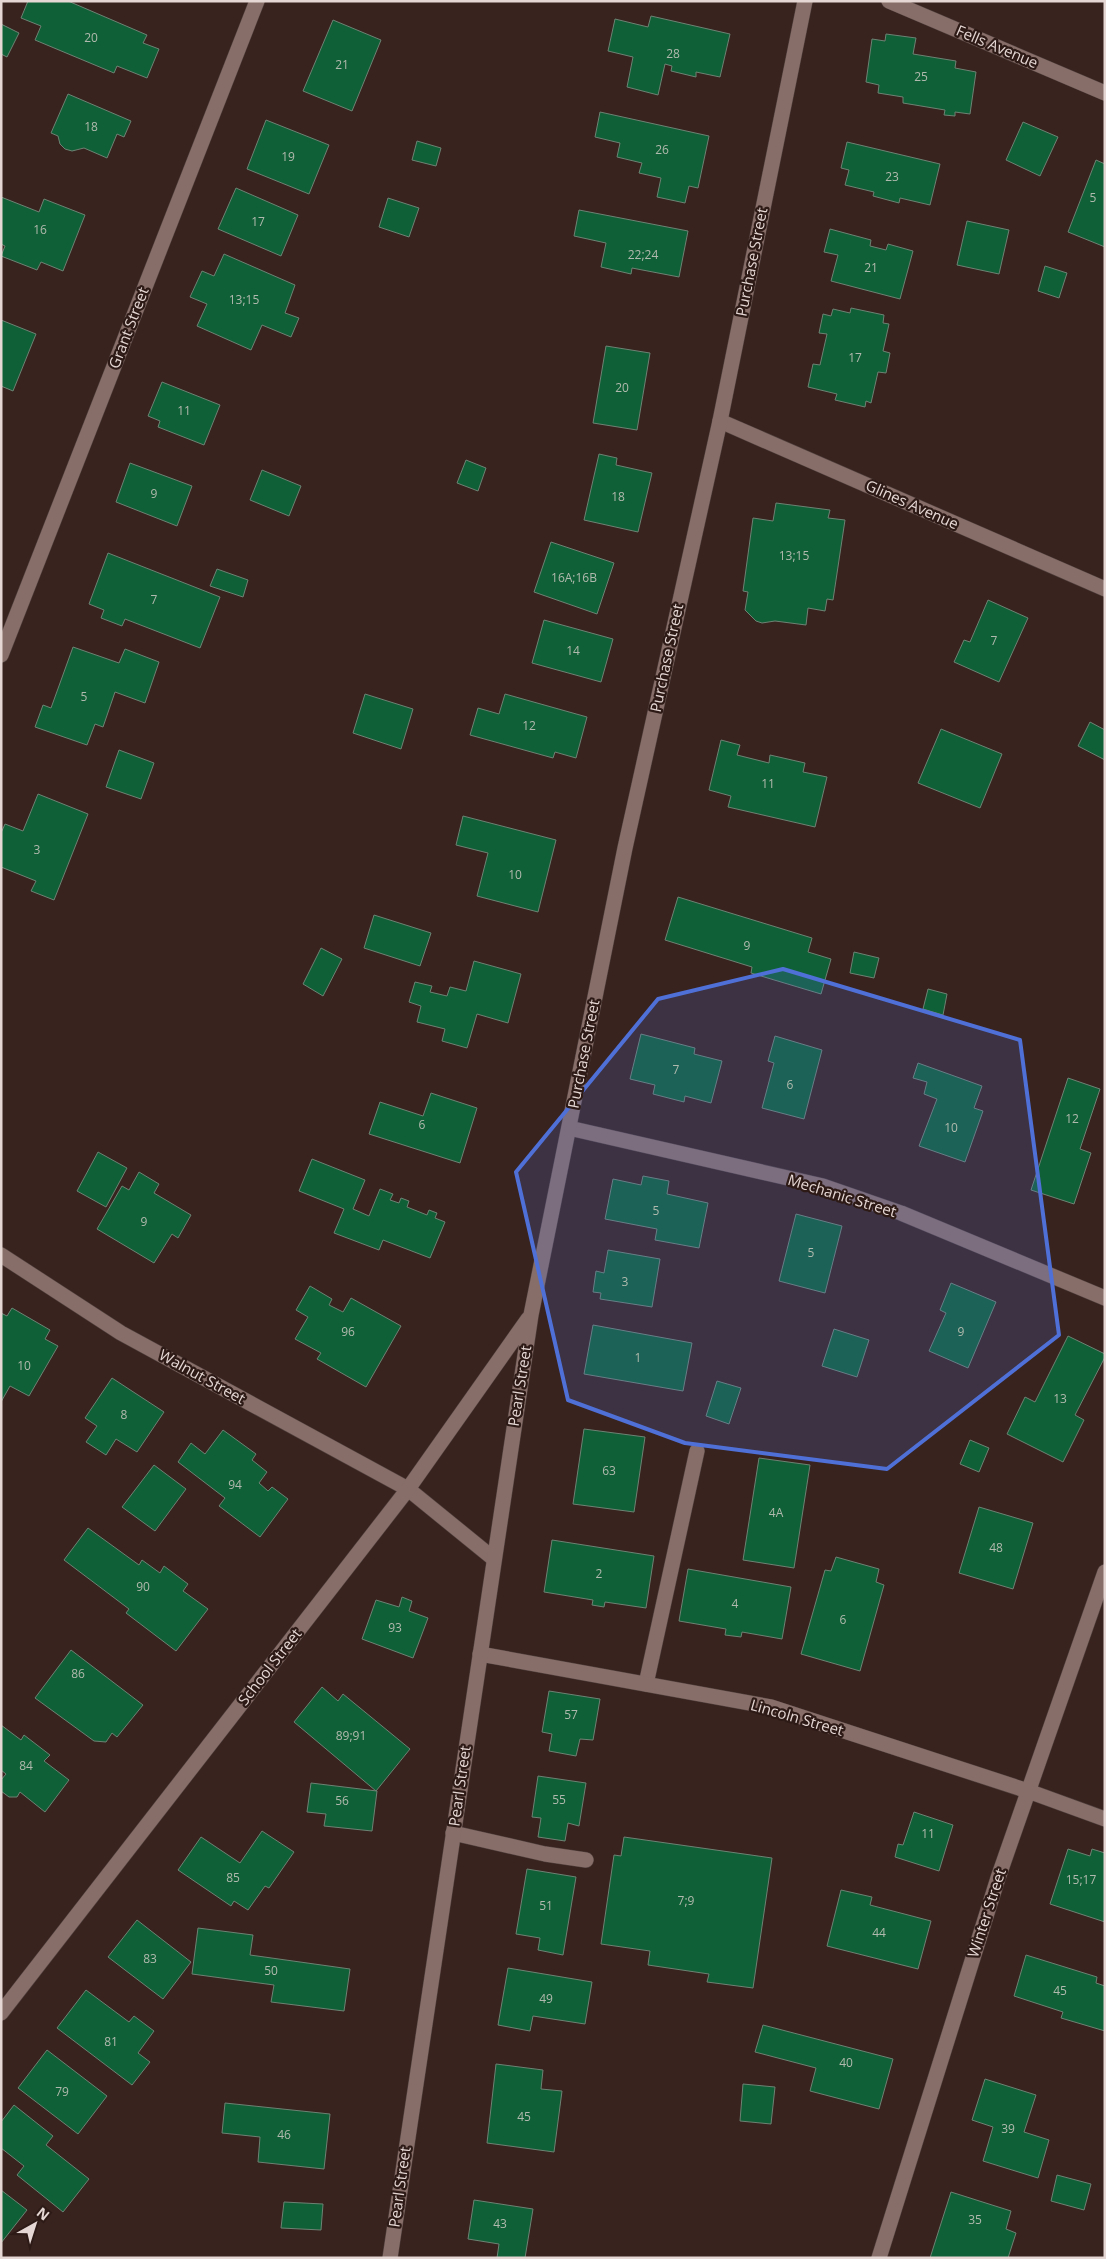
<svg xmlns="http://www.w3.org/2000/svg" width="1106" height="2259" font-family="'Open Sans',sans-serif">
<style>
.building{fill:#106037;stroke:#6d8273}
.lines{fill:none;stroke-linecap:round;stroke-linejoin:round}
.service-casing{stroke:#52413e;stroke-width:16}
.minor-casing{stroke:#52413e;stroke-width:16}
.secondary-casing{stroke:#52413e;stroke-width:16}
.service{stroke:#876e69;stroke-width:15}
.minor{stroke:#876e69;stroke-width:15}
.secondary{stroke:#876e69;stroke-width:15}
.marked{fill:#4f70d7;fill-opacity:0.2;stroke:#4f70d7;stroke-width:4;stroke-linejoin:round}
.labels{text-anchor:middle;stroke-width:4.5;stroke-linejoin:round;paint-order:stroke}
.number-label{font-size:12px;fill:#b0b9ad}
.street-label{font-size:15px;fill:#e5d7d4;stroke:#2d1a16}
</style>
<rect width="100%" height="100%" fill="#38231f"/>
<path class="building" d="M28,1H68L147,35L143,43L159,49L147,78L117,66L114,73L35,40L41,26L21,18Z
M651,16L730,34L720,77L696,72V77L671,71L672,66L665,64L658,95L627,87L633,57L608,51L615,19L648,27Z
M333,20L381,40L352,111L303,91Z
M1,24L19,33L7,57L1,54Z
M886,34L916,38L913,54L956,61L955,68L976,72L970,114L955,112V116L944,115L945,110L903,103V97L878,93L879,85L866,82L872,39L885,41Z
M68,94L131,121L124,137L117,134L107,158L84,148L72,151L65,149L60,144L58,136L51,133Z
M600,112L709,136L698,188L689,186L685,203L657,197L661,178L639,173L642,163L617,157L620,143L595,137Z
M266,120L329,145L309,194L247,169Z
M1023,122L1058,137L1040,176L1006,160Z
M417,141L441,148L436,166L412,160Z
M847,142L940,164L930,205L900,198L899,203L873,196L874,192L845,185L849,170L841,168Z
M1096,160L1105,164V247L1068,232Z
M236,188L298,215L281,256L218,229Z
M1,197L39,212L44,199L85,215L63,271L41,262L37,270L1,256L5,246L1,244Z
M388,198L419,208L409,237L379,227Z
M579,210L688,231L679,277L632,268L631,274L601,267L606,243L574,236Z
M967,221L1009,230L999,274L957,265Z
M830,229L871,240L870,246L886,250L888,244L913,251L900,299L831,281L838,255L824,252Z
M224,254L295,285L285,313L299,318L291,337L262,325L251,350L197,326L207,304L190,297L202,271L214,276Z
M1045,266L1067,273L1059,298L1038,291Z
M851,308L884,315L883,323L889,324L883,351L890,353L886,373L878,372L871,403L866,401L865,407L835,400L837,394L808,387L813,364L820,365L827,334L819,333L823,314L831,316L833,309L850,313Z
M1,320L36,334L13,391L1,386Z
M606,346L650,353L637,430L593,423Z
M162,382L220,405L204,445L158,427L160,421L148,416Z
M599,454L617,458L616,465L652,473L638,532L584,520Z
M466,460L486,468L478,491L457,483Z
M130,463L192,486L177,526L116,502Z
M262,470L301,486L289,516L250,500Z
M776,503L830,510L828,518L845,520L833,600L827,599L825,611L808,608L806,625L775,621L762,623L756,621L745,610L748,592L743,591L753,518L773,521Z
M551,542L614,563L597,614L534,592Z
M108,553L220,597L200,648L125,619L122,626L101,618L104,610L89,604Z
M217,569L248,580L243,597L210,586Z
M988,600L1028,618L999,682L954,662L964,640L970,642Z
M544,620L613,639L601,682L532,663Z
M73,647L119,663L125,649L159,662L145,703L115,692L103,727L95,724L87,745L35,727L43,705L51,708Z
M365,694L413,709L401,749L353,733Z
M505,694L587,717L576,758L555,752L553,758L470,735L478,708L499,714Z
M1090,722L1105,730V760L1078,746Z
M941,729L1002,754L980,808L918,783Z
M721,740L740,745L737,755L769,763L770,755L805,763L803,772L827,777L815,827L728,807L731,796L709,790Z
M119,750L154,763L141,799L106,787Z
M38,794L88,814L54,900L31,891L36,881L1,867V833L5,824L23,831Z
M463,816L556,840L538,912L477,896L488,853L456,845Z
M678,897L812,938L808,952L831,959L821,994L751,973L752,967L665,940Z
M374,915L431,933L420,966L364,948Z
M321,948L342,959L323,996L303,984Z
M854,952L879,958L874,978L850,973Z
M474,961L521,974L508,1023L477,1014L467,1048L442,1041L445,1029L417,1022L421,1006L409,1002L415,982L432,986L430,992L447,996L450,987L466,991Z
M928,989L947,994L943,1015L923,1009Z
M641,1034L695,1048L694,1054L722,1061L711,1103L685,1096L684,1102L653,1094L655,1085L630,1079Z
M775,1036L822,1050L804,1119L762,1108L774,1063L768,1061Z
M918,1063L982,1086L974,1108L983,1111L965,1162L919,1146L937,1099L924,1094L927,1082L913,1078Z
M1068,1078L1100,1089L1080,1149L1091,1153L1074,1204L1031,1190Z
M431,1093L477,1108L460,1163L369,1134L380,1102L423,1116Z
M98,1152L127,1168L106,1207L77,1191Z
M312,1159L365,1180L353,1209L369,1216L380,1189L393,1194L390,1200L399,1203L401,1198L409,1201L407,1207L427,1215L429,1210L437,1213L435,1218L445,1222L430,1258L383,1240L379,1250L334,1233L344,1209L299,1191Z
M139,1172L159,1184L154,1193L191,1215L178,1238L172,1234L154,1263L97,1229L122,1186L129,1190Z
M643,1176L669,1181L667,1194L708,1203L699,1248L655,1240L657,1229L605,1219L613,1179L641,1185Z
M796,1214L842,1226L825,1293L779,1281Z
M608,1250L660,1259L652,1307L600,1299L601,1293L593,1292L596,1271L604,1273Z
M951,1283L996,1302L968,1368L929,1351L946,1313L940,1310Z
M310,1286L332,1299L329,1305L343,1312L351,1298L401,1326L366,1387L317,1359L321,1353L295,1339L308,1317L296,1310Z
M12,1308L50,1330L45,1339L58,1346L29,1396L10,1386L1,1402V1313L7,1316Z
M593,1325L692,1343L683,1391L584,1374Z
M834,1329L869,1340L857,1377L822,1366Z
M1068,1336L1105,1354V1357L1075,1415L1084,1420L1063,1462L1007,1434L1025,1397L1035,1402Z
M112,1378L164,1412L137,1452L116,1439L106,1455L86,1442L97,1426L85,1418Z
M717,1381L741,1388L729,1424L706,1416Z
M584,1429L645,1437L634,1512L573,1504Z
M223,1430L256,1454L252,1460L267,1472L259,1483L268,1491L272,1487L288,1499L260,1537L219,1506L225,1498L178,1462L191,1443L205,1454Z
M970,1440L989,1448L979,1472L960,1464Z
M759,1458L810,1465L794,1568L743,1560Z
M154,1465L186,1489L155,1531L122,1507Z
M979,1507L1033,1523L1013,1589L959,1573Z
M88,1528L139,1565L142,1560L160,1573L164,1566L188,1584L183,1591L208,1609L176,1651L126,1613L129,1609L64,1560Z
M552,1540L654,1556L646,1608L605,1602L604,1607L592,1605L593,1600L544,1592Z
M836,1557L879,1569L876,1582L884,1585L860,1671L801,1654L825,1570L831,1571Z
M688,1569L791,1587L782,1639L742,1632L741,1637L725,1635L726,1629L679,1621Z
M402,1597L412,1601L409,1611L428,1618L413,1658L362,1639L376,1600L399,1607Z
M71,1650L143,1705L117,1737L112,1733L106,1742L94,1741L35,1698Z
M322,1687L338,1701L343,1694L410,1749L376,1791L294,1722Z
M549,1691L600,1699L593,1740L580,1739L576,1756L549,1751L552,1734L542,1732Z
M1,1725L21,1740L24,1735L50,1755L44,1761L69,1780L45,1812L20,1792L17,1797H9L1,1791V1780L6,1774L1,1770Z
M538,1776L586,1783L579,1826L568,1823L565,1841L538,1837L541,1818L532,1817Z
M311,1783L377,1791L372,1831L324,1826L326,1814L307,1812Z
M914,1812L953,1825L939,1871L895,1857L898,1844L903,1845Z
M262,1831L294,1852L269,1888L265,1886L248,1910L234,1901L231,1906L178,1870L201,1837L240,1863Z
M624,1837L772,1858L753,1988L707,1982L709,1974L648,1965L650,1951L601,1944L614,1855L621,1856Z
M1068,1849L1090,1856L1092,1849L1105,1853V1922L1050,1904Z
M527,1869L576,1877L563,1955L538,1950L540,1938L516,1934Z
M841,1890L872,1897L870,1905L931,1921L918,1969L827,1946Z
M137,1920L191,1962L163,1999L108,1957Z
M198,1928L253,1935L250,1955L350,1969L344,2011L271,2002L274,1985L192,1974Z
M1026,1955L1097,1977L1096,1983L1105,1986V2031L1061,2018L1063,2012L1014,1996Z
M508,1968L592,1982L585,2024L533,2016L530,2031L498,2025Z
M86,1990L129,2022L134,2016L154,2031L138,2053L150,2062L132,2085L57,2028Z
M763,2025L893,2059L879,2109L810,2091L816,2068L755,2052Z
M47,2050L107,2096L78,2134L18,2088Z
M496,2064L543,2070L541,2089L562,2091L554,2152L487,2143Z
M985,2079L1036,2095L1024,2132L1049,2140L1038,2178L983,2161L993,2127L972,2120Z
M743,2084L775,2087L771,2124L740,2121Z
M225,2103L330,2114L324,2169L258,2162L260,2137L222,2133Z
M14,2105L53,2136L46,2145L89,2179L63,2212L17,2175L24,2166L1,2148V2122Z
M1057,2175L1091,2184L1084,2210L1051,2201Z
M1,2190L27,2210L1,2243Z
M951,2192L1011,2211L1006,2229L1016,2233L1008,2258H930Z
M474,2200L533,2209L525,2258H497L499,2244L468,2239Z
M284,2202L323,2204L321,2230L281,2228Z"/>
<g class="lines">
<defs>
<path id="service" d="M646,1684L697,1451
M453,1833L545,1854L586,1860"/>
<path id="minor" d="M889,1L1105,93
M720,421L1105,589
M1,655L257,1
M569,1128L823,1186L901,1213L1105,1298
M1,1255L121,1333L408,1489L494,1559
M480,1654L771,1707L1028,1791L1105,1819
M879,2258L998,1878L1105,1572"/>
<path id="secondary" d="M1,2013L408,1489L528,1319
M390,2258L531,1315L625,848L720,421L805,1"/>
</defs>
<use href="#service" class="service-casing"/>
<use href="#minor" class="minor-casing"/>
<use href="#secondary" class="secondary-casing"/>
<use href="#service" class="service"/>
<use href="#minor" class="minor"/>
<use href="#secondary" class="secondary"/>
</g>
<path class="marked" d="M783,969L1020,1040L1059,1335L887,1469L685,1443L568,1400L516,1172L658,999Z"/>
<g class="labels">
<g class="number-label">
<text x="91" y="42">20</text>
<text x="673" y="58">28</text>
<text x="342" y="69">21</text>
<text x="921" y="81">25</text>
<text x="91" y="131">18</text>
<text x="662" y="154">26</text>
<text x="288" y="161">19</text>
<text x="892" y="181">23</text>
<text x="1093" y="202">5</text>
<text x="258" y="226">17</text>
<text x="40" y="234">16</text>
<text x="643" y="259">22;24</text>
<text x="871" y="272">21</text>
<text x="244" y="304">13;15</text>
<text x="855" y="362">17</text>
<text x="622" y="392">20</text>
<text x="184" y="415">11</text>
<text x="154" y="498">9</text>
<text x="618" y="501">18</text>
<text x="794" y="560">13;15</text>
<text x="574" y="582">16A;16B</text>
<text x="154" y="604">7</text>
<text x="994" y="645">7</text>
<text x="573" y="655">14</text>
<text x="84" y="701">5</text>
<text x="529" y="730">12</text>
<text x="768" y="788">11</text>
<text x="37" y="854">3</text>
<text x="515" y="879">10</text>
<text x="747" y="950">9</text>
<text x="676" y="1074">7</text>
<text x="790" y="1089">6</text>
<text x="1072" y="1123">12</text>
<text x="422" y="1129">6</text>
<text x="951" y="1132">10</text>
<text x="656" y="1215">5</text>
<text x="144" y="1226">9</text>
<text x="811" y="1257">5</text>
<text x="625" y="1286">3</text>
<text x="348" y="1336">96</text>
<text x="961" y="1336">9</text>
<text x="638" y="1362">1</text>
<text x="24" y="1370">10</text>
<text x="1060" y="1403">13</text>
<text x="124" y="1419">8</text>
<text x="609" y="1475">63</text>
<text x="235" y="1489">94</text>
<text x="776" y="1517">4A</text>
<text x="996" y="1552">48</text>
<text x="599" y="1578">2</text>
<text x="143" y="1591">90</text>
<text x="735" y="1608">4</text>
<text x="843" y="1624">6</text>
<text x="395" y="1632">93</text>
<text x="78" y="1678">86</text>
<text x="571" y="1719">57</text>
<text x="351" y="1740">89;91</text>
<text x="26" y="1770">84</text>
<text x="559" y="1804">55</text>
<text x="342" y="1805">56</text>
<text x="928" y="1838">11</text>
<text x="233" y="1882">85</text>
<text x="1081" y="1884">15;17</text>
<text x="686" y="1905">7;9</text>
<text x="546" y="1910">51</text>
<text x="879" y="1937">44</text>
<text x="150" y="1963">83</text>
<text x="271" y="1975">50</text>
<text x="1060" y="1995">45</text>
<text x="546" y="2003">49</text>
<text x="111" y="2046">81</text>
<text x="846" y="2067">40</text>
<text x="62" y="2096">79</text>
<text x="524" y="2121">45</text>
<text x="1008" y="2133">39</text>
<text x="284" y="2139">46</text>
<text x="975" y="2224">35</text>
<text x="500" y="2228">43</text>
</g>
<g class="street-label">
<text transform="translate(997 47) rotate(23)" y="5">Fells Avenue</text>
<text transform="translate(752 262) rotate(-79)" y="5">Purchase Street</text>
<text transform="translate(129 328) rotate(-69)" y="5">Grant Street</text>
<text transform="translate(912 505) rotate(24)" y="5">Glines Avenue</text>
<text transform="translate(667 658) rotate(-78)" y="5">Purchase Street</text>
<text transform="translate(584 1054) rotate(-79)" y="5">Purchase Street</text>
<text transform="translate(842 1196) rotate(17)" y="5">Mechanic Street</text>
<text transform="translate(202 1377) rotate(29)" y="5">Walnut Street</text>
<text transform="translate(520 1386) rotate(-81)" y="5">Pearl Street</text>
<text transform="translate(270 1667) rotate(-52)" y="5">School Street</text>
<text transform="translate(797 1718) rotate(16)" y="5">Lincoln Street</text>
<text transform="translate(460 1786) rotate(-82)" y="5">Pearl Street</text>
<text transform="translate(987 1913) rotate(-72)" y="5">Winter Street</text>
<text transform="translate(400 2187) rotate(-82)" y="5">Pearl Street</text>
</g>
</g>
<rect width="1106" height="2259" fill="none" stroke="#e5d7d4" stroke-width="5"/>
<g transform="translate(35 2224) rotate(39)" stroke="#2d1a16" stroke-width="4" paint-order="stroke">
<path d="M0-4L9 19L0 12L-9 19Z" fill="#e5d7d4"/>
<text y="-8" font-size="14" font-weight="bold" text-anchor="middle" fill="#e5d7d4">N</text>
</g>
</svg>
